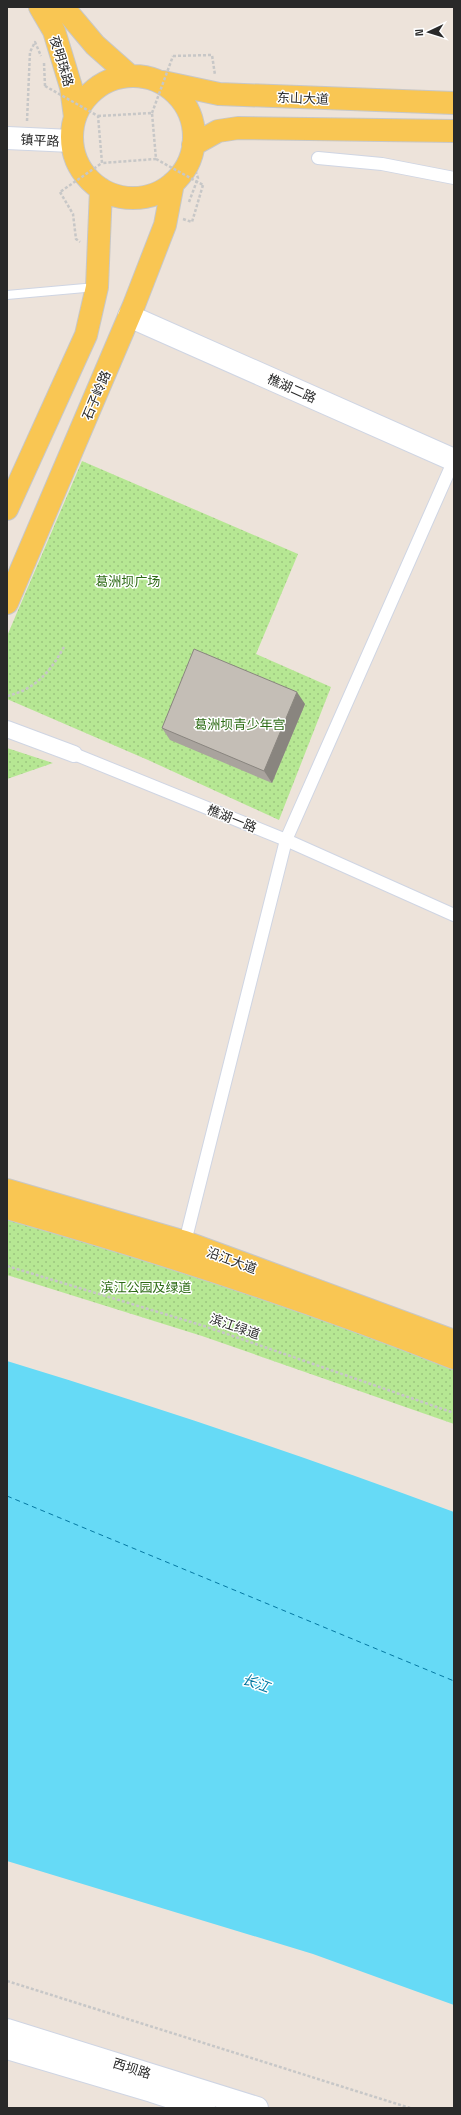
<svg xmlns="http://www.w3.org/2000/svg" width="461" height="2115" font-family="'Space Grotesk','Noto Sans SC',sans-serif">
<style>
.park{fill:url(#park-dots)}
.water{fill:#66daf6}
.lines{fill:none;stroke-linecap:round;stroke-linejoin:round}
.ferry{stroke:#0578a2;stroke-width:1;stroke-dasharray:5 4;stroke-linecap:butt}
.service-casing{stroke:#cfd5e3;stroke-width:10}
.pedestrian-casing{stroke:#cfd5e3;stroke-width:14}
.minor-casing{stroke:#cfd5e3;stroke-width:18}
.secondary-casing{stroke:#cfd5e3;stroke-width:24}
.primary-casing{stroke:#c7c7c7;stroke-width:24}
.path{stroke:#c7c7c7;stroke-width:2.5;stroke-dasharray:3 2;stroke-linecap:butt}
.service{stroke:#fff;stroke-width:8}
.pedestrian{stroke:#fff;stroke-width:12}
.minor{stroke:#fff;stroke-width:16}
.secondary{stroke:#fff;stroke-width:22}
.primary{stroke:#f9c653;stroke-width:22}
.path-bridge{stroke:#c7c7c7;stroke-width:2.5;stroke-dasharray:3 2;stroke-linecap:butt}
.wall{fill:#a9a39d}
.shaded-wall{fill:#89857f}
.building{fill:#c4beb6;stroke:#89857f}
.labels{text-anchor:middle;stroke-width:3;stroke-linejoin:round;paint-order:stroke}
.street-label{font-size:13px;fill:#292929;stroke:#fff}
.park-label{font-size:13px;fill:#2d6b15;stroke:#fff}
.water-label{font-size:14px;font-style:italic;fill:#0578a2;stroke:#fff}
</style>
<defs>
<pattern id="park-dots" width="8" height="8" patternUnits="userSpaceOnUse"><rect width="8" height="8" fill="#b6e793"/><path d="M2 2h.1M6 6h.1" fill="none" stroke="#9cc67f" stroke-width="1.8" stroke-linecap="round"/></pattern>
</defs>
<rect width="100%" height="100%" fill="#ede3da"/>
<path class="park" d="M82,461L298,554L256,654L331,687L279,820L148,760L7,699V636Z
M7,748L53,763L7,779Z
M7,1218L153,1259L454,1367V1424L202,1336L7,1275Z"/>
<path class="water" d="M7,1361C157,1407 307,1457 454,1512V2005L313,1954L7,1861Z"/>
<g class="lines">
<path class="ferry" d="M7,1496L454,1681"/>
<defs>
<path id="service" d="M7,295L96,287"/>
<path id="pedestrian" d="M318,158L382,164L454,178
M74,754L286,840L454,915
M185,1242L286,840L454,460"/>
<path id="minor" d="M7,729L74,754"/>
<path id="secondary" d="M7,138L72,141
M129,316L454,460
M7,2030L257,2108
M7,2048L152,2091L204,2108"/>
<path id="primary" d="M40,7L54,31L71,87L75,117
M63,7L95,45L130,76
M72 137a61 61 0 1 1 122 0a61 61 0 1 1-122 0Z
M163,82L219,94L454,103
M193,145L218,131L238,128L454,131
M7,509L86,335L97,287L101,189
M7,603L134,305L165,225L173,183
M7,1190L185,1242L454,1341
M7,1208C158,1251 308,1300 454,1358"/>
</defs>
<use href="#service" class="service-casing"/>
<use href="#pedestrian" class="pedestrian-casing"/>
<use href="#minor" class="minor-casing"/>
<use href="#secondary" class="secondary-casing"/>
<use href="#primary" class="primary-casing"/>
<path class="path" d="M173,56L212,55L215,75
M44,63L45,86
M98,116L152,113L156,159L102,163
M27,121L30,52L35,42L41,56
M60,192L73,214L76,239L80,242
M189,202L198,178L192,161
M183,219L192,222L203,185
M7,696C36,689 50,672 64,647
M7,1266L204,1326L454,1413
M7,1981L410,2108"/>
<use href="#service" class="service"/>
<use href="#pedestrian" class="pedestrian"/>
<use href="#minor" class="minor"/>
<use href="#secondary" class="secondary"/>
<use href="#primary" class="primary"/>
<path class="path-bridge" d="M45,86L98,116L102,163L60,192
M152,113L173,56
M156,159L203,185"/>
</g>
<path class="wall" d="M305,704L272,783L170,740L162,728Z"/>
<path class="shaded-wall" d="M297,692L305,704L272,783L264,771Z"/>
<path class="building" d="M194,649L297,692L264,771L162,728Z"/>
<g class="labels">
<g class="street-label">
<text transform="translate(62 61) rotate(73)" y="5">夜明珠路</text>
<text transform="translate(303 98) rotate(2)" y="5">东山大道</text>
<text transform="translate(40 140) rotate(3)" y="5">镇平路</text>
<text transform="translate(292 388) rotate(24)" y="5">樵湖二路</text>
<text transform="translate(96 395) rotate(-67)" y="5">石子岭路</text>
<text transform="translate(232 818) rotate(22)" y="5">樵湖一路</text>
<text transform="translate(232 1260) rotate(20)" y="5">沿江大道</text>
<text transform="translate(235 1326) rotate(19)" y="5">滨江绿道</text>
<text transform="translate(132 2068) rotate(17)" y="5">西坝路</text>
</g>
<g class="park-label">
<text x="128" y="586">葛洲坝广场</text>
<text x="240" y="729">葛洲坝青少年宫</text>
<text x="146" y="1292">滨江公园及绿道</text>
</g>
<g class="water-label">
<text transform="translate(256 1683) rotate(20)" y="5">长江</text>
</g>
</g>
<rect width="461" height="2115" fill="none" stroke="#292929" stroke-width="16"/>
<g transform="translate(429 32) rotate(266)" stroke="#ffffff" stroke-width="3" paint-order="stroke">
<path d="M0-3L7 15L0 10L-7 15Z" fill="#292929"/>
<text y="-6" font-size="11" font-weight="bold" text-anchor="middle" fill="#292929">N</text>
</g>
</svg>
